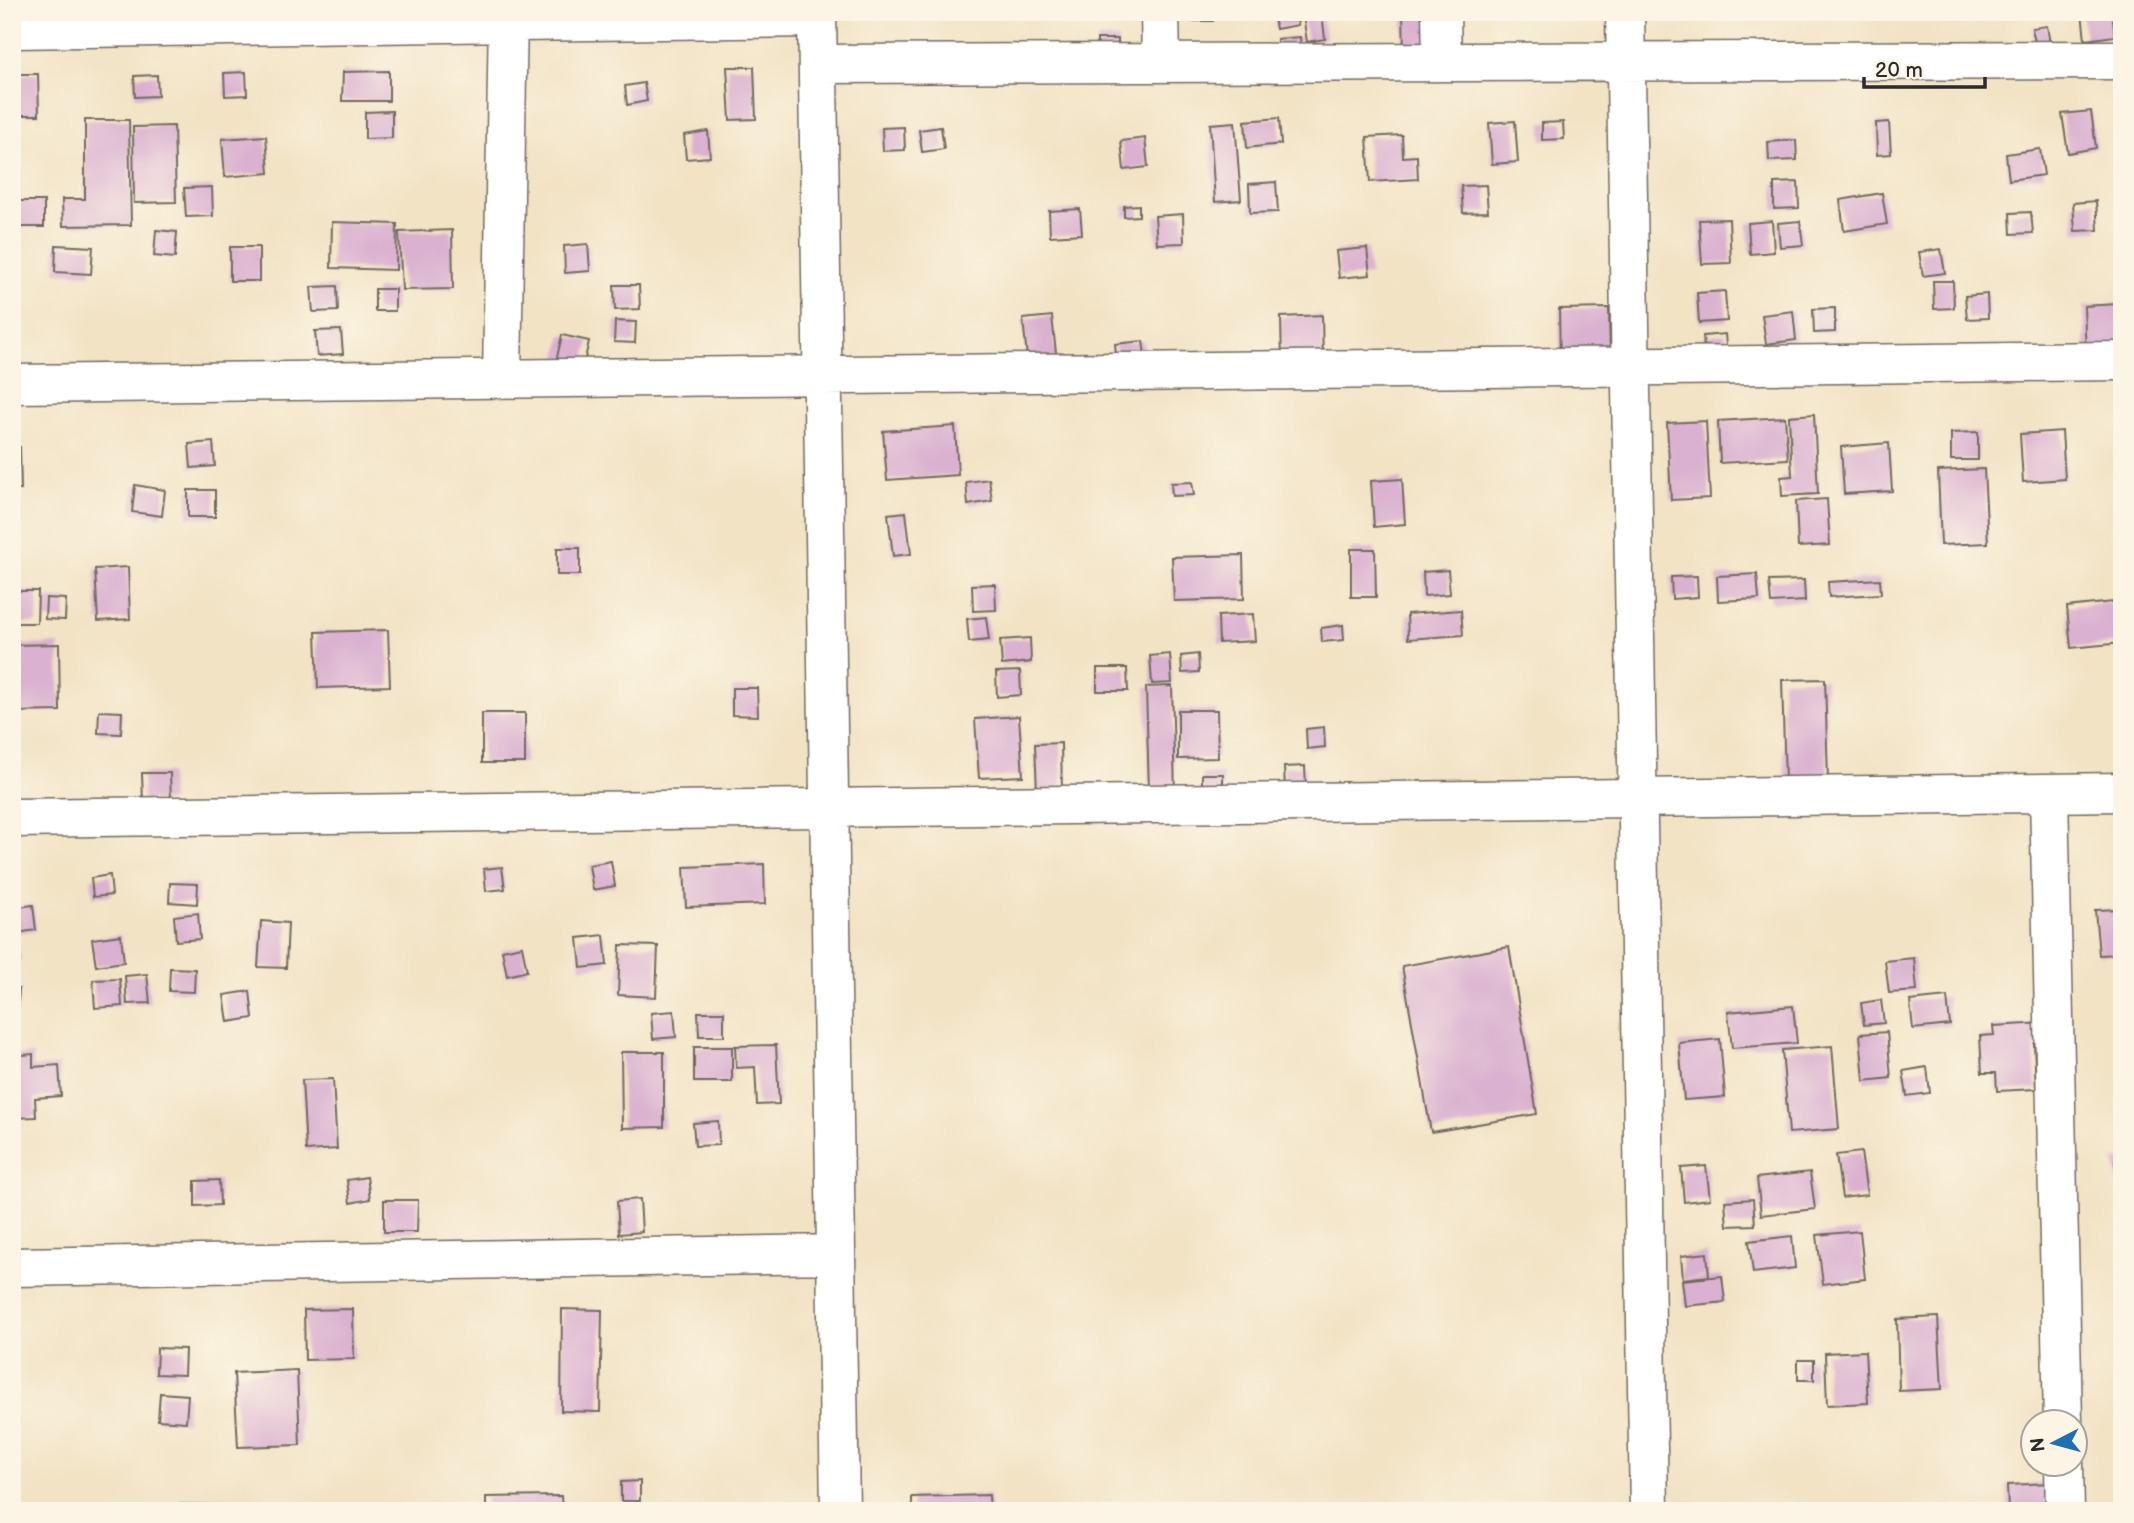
<svg xmlns="http://www.w3.org/2000/svg" width="2134" height="1523" font-family="'Balsamiq Sans',sans-serif">
<style>
.building{fill:#dab1d0}
.lines{fill:none;stroke-linecap:round;stroke-linejoin:round}
.minor-casing{stroke:#716b61;stroke-width:41}
.minor{stroke:#fff;stroke-width:38}
</style>
<rect width="100%" height="100%" fill="#fcf5e5"/>
<filter id="ink" filterUnits="userSpaceOnUse"><feTurbulence type="fractalNoise" baseFrequency=".0143" numOctaves="2"/><feDisplacementMap in="SourceGraphic" scale="14" xChannelSelector="R" yChannelSelector="G"/><feConvolveMatrix kernelMatrix="1 2 1 2 8 2 1 2 1" color-interpolation-filters="sRGB"/></filter>
<filter id="wash" filterUnits="userSpaceOnUse"><feTurbulence type="fractalNoise" baseFrequency=".00686" numOctaves="4" result="noise"/><feDisplacementMap in="SourceGraphic" scale="28" xChannelSelector="R" yChannelSelector="G"/><feGaussianBlur stdDeviation="1.57" result="paint"/><feColorMatrix in="noise" values="0 0 0 0 0 0 0 0 0 0 0 0 0 0 0 0 0 1.4 0 .05"/><feComposite in="paint" operator="in"/></filter>
<g filter="url(#wash)">
<rect width="100%" height="100%" fill="#f2e3c5"/>
<g id="blocks">
<path class="building" d="M1187,12H1212L1213,21H1187Z
M1273,12H1296L1298,25L1276,29Z
M1403,12H1427L1428,54H1404Z
M2082,12H2112L2115,36L2085,40Z
M1322,13L1325,39L1307,42L1303,15Z
M2047,26L2050,44L2036,47L2032,28Z
M1300,37L1302,58L1278,60L1277,39Z
M1097,39H1118V66H1097Z
M727,67H754L756,119L730,120Z
M389,71V101H342L343,72Z
M246,72L247,95L225,96L224,73Z
M12,74H38L39,115H12Z
M157,75L158,96L135,97L134,76Z
M644,83L647,101L627,105L625,86Z
M392,111V138L365,139V112Z
M2091,111L2096,148L2068,153L2062,114Z
M1279,118L1281,144L1247,148L1245,121Z
M85,120H129L131,225L63,226L62,199H85Z
M1515,121L1518,162L1492,164L1489,123Z
M1235,122L1241,200L1215,202L1210,124Z
M1563,122L1564,139L1542,140V123Z
M1889,122L1891,154L1877,155L1876,123Z
M174,126L176,202L134,203L133,127Z
M904,127L905,150L883,151L882,128Z
M941,127L944,149L922,152L919,130Z
M708,131L710,157L686,159L684,135Z
M1402,135L1403,157L1417,156L1418,179L1370,182L1367,137Z
M266,136L269,173L225,177L222,139Z
M1145,138L1148,167L1124,170L1121,141Z
M1796,140L1797,160L1769,161L1768,142Z
M2040,149L2044,175L2009,180L2006,154Z
M1276,182L1278,212L1250,213L1249,184Z
M1798,182L1799,208L1774,209V183Z
M1486,185L1488,212L1463,213L1461,186Z
M212,187L213,216L186,217L184,188Z
M1882,193L1887,224L1844,231L1840,200Z
M12,201H44V227H12Z
M2096,201L2098,230L2075,231L2073,203Z
M1139,205V216L1124,217V206Z
M1080,209L1082,234L1050,236L1049,211Z
M2031,212L2033,233L2011,234L2010,213Z
M1183,214L1184,243L1157,244L1155,216Z
M1729,219L1731,263L1702,264L1699,220Z
M1772,221L1774,252L1750,254L1748,223Z
M1800,221L1803,245L1780,247L1778,223Z
M332,222L397,224L396,270L331,268Z
M156,230L177,232L175,258L154,256Z
M452,230L453,289L402,290L399,232Z
M588,244L590,271L565,273L564,246Z
M56,245L93,247L91,274L55,272Z
M230,247H259V281H230Z
M12,248H20L21,275L12,276Z
M1367,248L1370,275L1339,278L1336,251Z
M1941,249L1945,273L1923,276L1919,252Z
M1933,281H1953L1954,308L1934,309Z
M614,285H639L640,309L615,310Z
M337,286L338,311L313,312L311,287Z
M375,289H395V311H375Z
M1725,291L1727,321L1699,323L1697,293Z
M1987,294L1988,318L1967,319L1965,296Z
M2118,304L2120,355L2086,356L2084,306Z
M1609,308L1610,359L1560,360L1559,309Z
M1835,308V332L1814,333L1813,309Z
M1793,311L1796,340L1766,344L1762,315Z
M1322,315L1323,362L1282,363L1281,317Z
M1052,316L1057,363L1028,367L1023,319Z
M615,321L636,322L635,343L614,342Z
M341,330L343,354L317,356L315,331Z
M1725,334L1727,358L1705,360L1703,336Z
M562,335L589,341L583,368L556,362Z
M1143,341L1146,362L1117,365L1115,344Z
M1814,414L1818,494L1782,496L1781,477L1792,476L1789,416Z
M1785,417L1788,459L1720,463L1718,421Z
M1706,421L1710,498L1671,500L1667,423Z
M955,426L958,475L887,480L883,431Z
M2062,431L2065,479L2023,482L2020,434Z
M1978,432V460H1951V433Z
M213,442L215,466L191,468L189,444Z
M1889,443L1892,491L1844,494L1841,447Z
M12,447H20L21,490H12Z
M1984,469L1988,543L1941,545L1938,471Z
M989,479L992,501L968,505L966,482Z
M1402,479L1405,524L1374,527L1371,481Z
M1192,482L1194,495L1172,496L1171,483Z
M135,485L165,490L162,516L132,512Z
M188,490H215V517H188Z
M1827,499L1830,545L1798,547L1796,501Z
M906,512L911,554L893,556L888,514Z
M557,548H580V575H557Z
M1351,549H1375L1376,597H1351Z
M1243,555L1244,599L1174,601L1172,557Z
M128,567L130,619L98,621L95,569Z
M1448,570L1450,594L1424,596L1423,572Z
M1757,574L1759,599L1718,601L1717,576Z
M1697,576L1698,597L1672,599L1671,577Z
M1880,579L1881,594L1829,597L1828,582Z
M1804,580L1805,601L1771,603L1769,581Z
M995,584L996,610L973,611L972,585Z
M12,591H38L37,623H12Z
M46,598L66,599L65,620L45,619Z
M2122,601V643L2071,648L2067,607Z
M1461,610L1463,635L1408,639L1407,614Z
M1253,614L1255,641L1219,643L1218,616Z
M986,617L989,640L969,642L967,619Z
M1343,625L1344,640L1322,642L1321,628Z
M388,630L390,686L318,688L316,632Z
M1030,638L1031,662L1002,665L1000,640Z
M59,644L60,711L12,712V645Z
M1170,654L1172,683L1152,684L1150,656Z
M1198,654L1199,672L1182,673L1181,656Z
M1097,668H1127L1128,691H1097Z
M1020,671L1021,695L997,697L996,672Z
M1825,679L1828,779L1785,781L1782,680Z
M1172,686L1175,793H1149L1146,687Z
M732,688H757L758,716L732,715Z
M1178,710H1217L1218,758L1178,759Z
M99,711L122,712L121,734L98,733Z
M482,713H525V763H482Z
M1019,716L1023,776L979,778L975,719Z
M1324,727L1325,747L1307,749L1306,729Z
M1061,743L1062,791H1037L1035,744Z
M1305,766L1306,788L1285,789L1284,767Z
M142,773H170L171,801H143Z
M1202,774H1223V793L1202,792Z
M611,861L615,886L593,890L589,865Z
M764,864L765,904L686,907L684,867Z
M502,867L505,889L486,891L484,869Z
M110,875L112,895L93,897L91,878Z
M170,883L198,884L197,904L169,902Z
M33,905L36,930L17,933L20,961L12,962V908Z
M2122,909V954L2099,955L2095,910Z
M198,913L200,939L176,941L174,916Z
M261,921L288,923L286,968L258,967Z
M121,935L124,962L96,966L92,939Z
M604,935L607,965L581,968L578,938Z
M620,945L658,946L656,997L618,995Z
M522,946L527,971L507,976L502,950Z
M1509,947L1537,1114L1431,1132L1402,966Z
M1914,958L1917,991L1889,993L1885,961Z
M170,968L195,969L194,992L169,991Z
M147,974L150,1003L127,1004L125,976Z
M120,979L122,1006L95,1008L93,980Z
M12,988L19,989L17,1014L12,1013Z
M250,991L253,1018L228,1022L224,995Z
M1947,997L1950,1025L1913,1029L1910,1001Z
M1881,1000L1884,1023L1864,1025L1861,1003Z
M1793,1006L1797,1043L1732,1048L1728,1012Z
M674,1011L676,1037L653,1039L651,1013Z
M698,1012H724V1036H699Z
M2046,1023L2047,1043L2034,1044L2036,1089L1997,1091L1996,1073H1982L1980,1036L1994,1035L1993,1026Z
M1887,1032L1891,1078L1864,1081L1860,1034Z
M1720,1039L1725,1097L1684,1100L1679,1043Z
M776,1045L779,1104L757,1105L755,1067L736,1068L735,1046Z
M1832,1046L1839,1129L1789,1133L1782,1050Z
M694,1047H732V1082H694Z
M621,1052H664V1127L622,1128Z
M33,1054V1067L59,1065L61,1096L35,1098L36,1117L12,1118V1056Z
M1927,1067L1930,1093L1907,1096L1903,1071Z
M333,1079L337,1149L306,1151L302,1080Z
M718,1121L719,1145L695,1146L693,1123Z
M1861,1152L1867,1195L1842,1198L1836,1155Z
M2122,1159V1197H2120L2115,1160Z
M1706,1166L1710,1199L1684,1202L1681,1168Z
M1810,1172L1815,1209L1761,1215L1757,1178Z
M367,1177L370,1199L350,1203L347,1180Z
M219,1180L220,1205L195,1206V1181Z
M640,1199L642,1232L619,1234L617,1201Z
M1753,1199L1755,1225L1727,1226L1725,1201Z
M384,1200H418L417,1232H384Z
M1860,1231L1865,1279L1823,1284L1817,1235Z
M1792,1236L1795,1268L1753,1273L1749,1241Z
M1707,1253L1709,1276L1683,1279L1681,1256Z
M1722,1276L1725,1302L1685,1306L1682,1280Z
M353,1309L354,1359L305,1360L304,1310Z
M562,1309L602,1310L600,1412L561,1411Z
M1938,1317L1942,1389L1899,1391L1897,1319Z
M157,1348L185,1349L184,1375L156,1374Z
M1865,1351L1868,1403L1827,1405L1825,1353Z
M1798,1360H1814V1380H1798Z
M297,1370L300,1445L238,1447L234,1373Z
M160,1393L188,1395L186,1422L158,1420Z
M640,1481V1501H621V1482Z
M2052,1483L2054,1511H2008L2007,1485Z
M989,1495L990,1511H912V1497Z
M561,1496L562,1511H486V1497Z
M173,1504L225,1505V1511H172Z"/>
</g>
</g>
<g filter="url(#ink)">
<use href="#blocks" fill-opacity="0" stroke="#716b61" stroke-width="2"/>
<g class="lines">
<defs>
<path id="minor" d="M817,12L840,1511
M1160,12L1161,63
M1441,12L1442,62
M1625,12L1649,1511
M12,29L817,18
M818,64L2122,60
M502,379L508,12
M12,384L2122,361
M2049,793L2063,1422
M12,818L2122,792
M12,1267L836,1254
M2064,1464L2065,1511"/>
</defs>
<use href="#minor" class="minor-casing"/>
<use href="#minor" class="minor"/>
</g>
</g>
<rect width="2134" height="1523" fill="none" stroke="#fcf5e5" stroke-width="42"/>
<g transform="translate(2054 1443) rotate(264)"><circle r="33" fill="#fcf5e5" stroke="#a8a49b" stroke-width="2"/>
<path d="M0-5L12 26L0 18L-12 26Z" fill="#1f6fb2"/>
<text y="-10" font-size="19" font-weight="bold" text-anchor="middle" fill="#2b2b2b">N</text>
</g>
<path d="M1864 77v10h121v-10" fill="none" stroke="#2b2b2b" stroke-width="3.5"/>
<text x="1875" y="77" font-size="21" fill="#2b2b2b" stroke="#fcf5e5" stroke-width="5" paint-order="stroke">20 m</text>
</svg>
